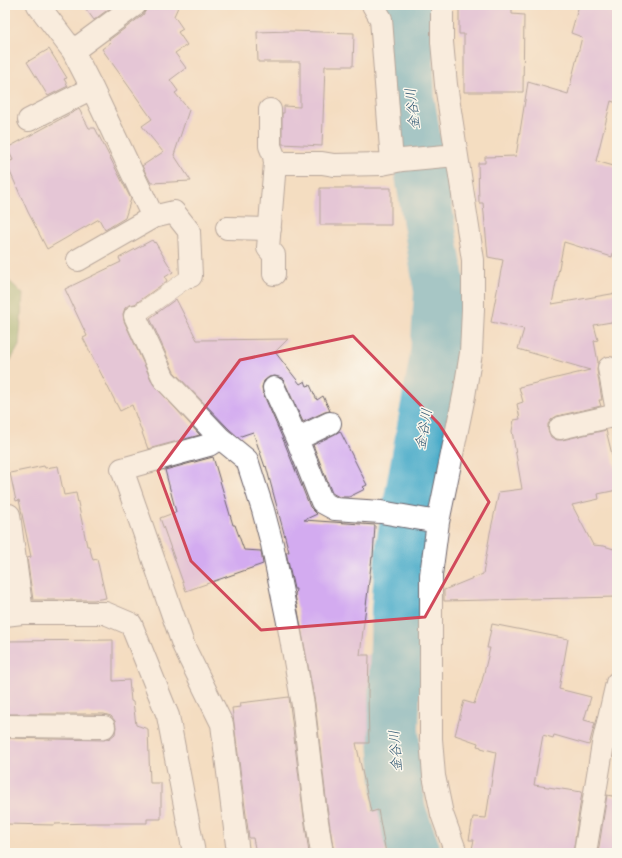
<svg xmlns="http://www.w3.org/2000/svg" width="622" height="858" font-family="Mali,'Klee One',sans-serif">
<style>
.forest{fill:#84aa60;stroke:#53664e}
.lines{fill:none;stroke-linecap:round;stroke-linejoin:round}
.river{stroke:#4aabc9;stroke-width:52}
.building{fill:#d3abf0}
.service-casing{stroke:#6c636a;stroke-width:18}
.minor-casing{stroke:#6c636a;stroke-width:24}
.service{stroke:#fff;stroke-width:17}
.minor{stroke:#fff;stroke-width:22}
.marked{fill:none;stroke:#d1495b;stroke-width:3;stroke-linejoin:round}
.labels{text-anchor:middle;stroke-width:3;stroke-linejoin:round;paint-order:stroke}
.water-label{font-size:14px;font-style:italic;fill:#325974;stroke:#fbf7ec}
</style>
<rect width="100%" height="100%" fill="#fbf7ec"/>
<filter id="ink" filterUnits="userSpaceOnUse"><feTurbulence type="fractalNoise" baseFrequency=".025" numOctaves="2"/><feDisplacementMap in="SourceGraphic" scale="8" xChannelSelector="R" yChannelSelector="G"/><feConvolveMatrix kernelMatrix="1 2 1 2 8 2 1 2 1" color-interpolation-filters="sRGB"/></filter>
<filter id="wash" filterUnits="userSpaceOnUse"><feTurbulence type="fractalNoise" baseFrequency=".012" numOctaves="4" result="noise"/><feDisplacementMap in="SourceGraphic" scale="16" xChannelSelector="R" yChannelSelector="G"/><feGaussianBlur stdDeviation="0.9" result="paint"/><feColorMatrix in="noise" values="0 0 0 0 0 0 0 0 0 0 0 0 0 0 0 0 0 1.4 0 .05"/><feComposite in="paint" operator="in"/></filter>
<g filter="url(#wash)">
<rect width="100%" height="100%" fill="#f4ddc1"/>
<path class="forest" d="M5,277L23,294L19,346L5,370Z"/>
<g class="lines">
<path class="river" d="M411,5L407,29L409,102L440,291L436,355L402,544L397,611L393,729L399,808L415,853"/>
</g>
<g id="blocks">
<path class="building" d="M83,5H114L94,20Z
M147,5H179L174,16L183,29L178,32L187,45L175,53L186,68L170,80L178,91L175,93L189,110L174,155L191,181L151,183L142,166L163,152L142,126L152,119L102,49L111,42L109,40L143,15L146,10Z
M459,5H512V14L524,15L523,92H464V34H459Z
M579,5H617V103L611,101L596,161L617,167V239L612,257L564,242L552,304L617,293V321L594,325L598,340L594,341L598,362L597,370L602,400H599L601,406L557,416L552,419L548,424V430L551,437L557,440H562L606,430L617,475V490L598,494L599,499L572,505L593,545L604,546L617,550V597L444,601V590L483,574L490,533L499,492L522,489L512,431L514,420L520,419L517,404L523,402L519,387L590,370L518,349L524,329L491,322L503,260L488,257L483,203H479L478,163H485V157L516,156L528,82L568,94L582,37L571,33Z
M290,31L354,33L353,66H325L322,146L282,144V113H284V106L300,107V62H258L257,32Z
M49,49L67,78L64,79L68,86L48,96L27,62Z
M79,109L89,128H95L131,199L125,218L105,230L99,219L47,249L28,212L6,163L13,160L7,148Z
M320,188H391V225H320Z
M152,240L154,243L155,242L173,272L165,277L167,281L135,304L129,305L125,308L123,314L124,321L153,384L200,435L148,449L132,405L120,411L83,338L87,336L65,289L121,262L119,258Z
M176,299L197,340L288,339L275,352L300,384L305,381L307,386L310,385L317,400L323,396L330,411L325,412L303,422L285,383L282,378L275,376L269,377L264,381L262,387L263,393L285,444L310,507L317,514L304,520L375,525L373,557H372L360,655H369L368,694L369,743H356L371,812L378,810L386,853H334L327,807L315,703L295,595L296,589H294L286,552H289L266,466L265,467L253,432L238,437L229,429L174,372L150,318Z
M340,431L367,485L363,487L365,489L349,497H339L332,493L313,445L335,434Z
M213,457L233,525H235L244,550L261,551L263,564L186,591L160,518L176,512L165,470Z
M44,466L45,468L58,466L64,495L76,493L87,546H89L93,560L97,559L106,598L94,600H33L27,558L31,557L19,500L16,501L10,473Z
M492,624L568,639L559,689L591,697L584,720L595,723L589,745L554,735L553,738L543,735L534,785L582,792L573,853H471L474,840H469L473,817L486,818L496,752L481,748V747L477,746L478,743L455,735L464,701L474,704L482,681L490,648H487Z
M113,640V681L129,680L131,701L133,702L136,725L148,729L150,783H161V819H147V823H93L55,824V825L5,824V738L104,740L110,738L115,734L116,727L115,721L111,716L104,714H5V641Z
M289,697L303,810L309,853H256L253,838H249L232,708L241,707L240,703Z
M607,795L617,797V853H598Z"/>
</g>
</g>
<g filter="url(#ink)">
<use href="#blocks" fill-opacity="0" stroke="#6c636a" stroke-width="1"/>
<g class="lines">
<defs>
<path id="service" d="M135,316L191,276"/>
<path id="minor" d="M38,5L73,51L92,88L153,217L174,212L189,231L191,276
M373,5L381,19L392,162
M442,5V42L446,85L473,260V309L471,353L464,396L438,522L431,575V739L434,776L442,814L456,853
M73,51L135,5
M270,110V146L274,156L275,163
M29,120L92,88
M227,228L270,229
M78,260L153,217
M274,274V255L268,248L275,163H322L334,165L382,164L402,160L456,155
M135,316L164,379L220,438L247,460L263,510L272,544L288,622L303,705L315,809L322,853
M609,368L617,411
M274,388L297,439L322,502L335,509L381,512L438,522
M560,428L617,415
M220,438L209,445L122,469L184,647L222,724L238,853
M297,439L330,423
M9,515L22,613
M5,615L22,613H105L131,624L168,716L194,853
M5,726L104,727
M585,853L603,744L617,683"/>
</defs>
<use href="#service" class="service-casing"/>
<use href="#minor" class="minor-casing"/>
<use href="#service" class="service"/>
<use href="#minor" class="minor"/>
</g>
</g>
<path d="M0 0H622V858H0ZM353,336L439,424L489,502L425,617L261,630L191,561L158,471L240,360Z" fill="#f4ddc1" fill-opacity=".55" fill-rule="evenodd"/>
<path class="marked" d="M353,336L439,424L489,502L425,617L261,630L191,561L158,471L240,360Z"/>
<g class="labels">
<g class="water-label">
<text transform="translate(412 109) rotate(-96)" y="5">金谷川</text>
<text transform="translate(423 429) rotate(-80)" y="5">金谷川</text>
<text transform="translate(395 751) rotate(-94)" y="5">金谷川</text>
</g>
</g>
<rect width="622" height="858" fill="none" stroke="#fbf7ec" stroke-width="20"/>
</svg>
